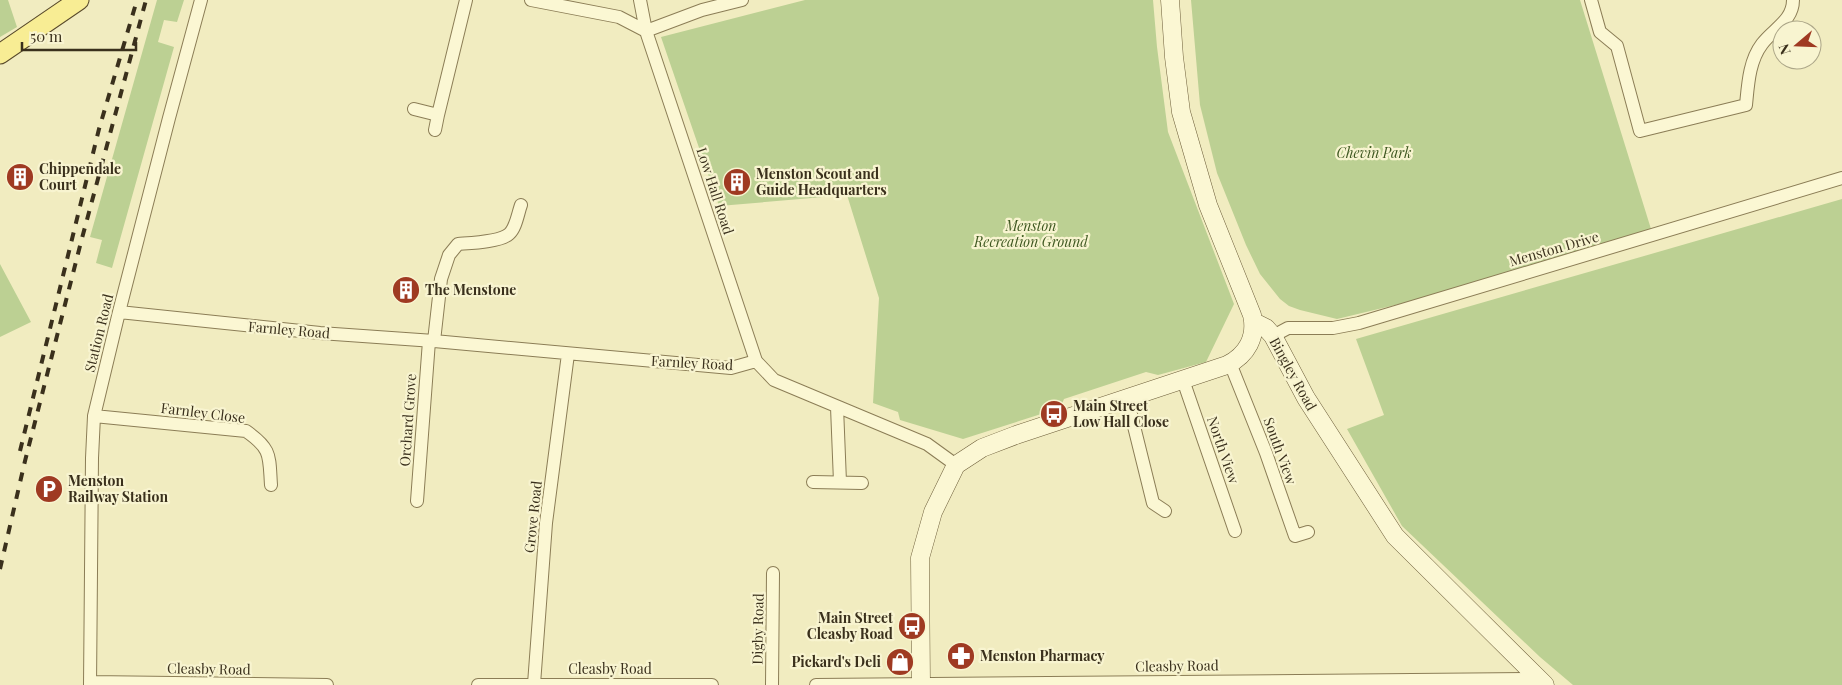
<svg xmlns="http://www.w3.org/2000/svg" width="1842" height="685" font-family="'Playfair Display',serif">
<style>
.green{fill:#bcd093}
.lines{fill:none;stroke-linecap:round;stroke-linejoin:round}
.street-casing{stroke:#8b7d56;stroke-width:14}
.secondary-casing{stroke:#6d5e3a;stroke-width:19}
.primary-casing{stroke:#594a2b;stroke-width:21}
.street{stroke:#fbf7d3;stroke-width:12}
.secondary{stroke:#fbf7d3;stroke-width:18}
.primary{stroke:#f8ed94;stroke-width:19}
.rail{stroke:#3a301c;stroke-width:4;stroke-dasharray:9 9;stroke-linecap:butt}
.labels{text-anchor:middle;stroke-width:4.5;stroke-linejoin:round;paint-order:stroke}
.park-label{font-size:14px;font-style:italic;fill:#3f5821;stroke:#f8f4d0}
.poi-label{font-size:14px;font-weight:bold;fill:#3a301c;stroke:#f8f4d0;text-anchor:start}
.street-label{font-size:14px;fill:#3a301c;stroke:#f8f4d0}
</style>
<rect width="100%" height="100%" fill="#f1ecc0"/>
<path class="green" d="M0,0H8L17,27L0,37Z
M157,0H184L177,22L164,20L158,42L174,47L112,268L96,263L102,240L90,237Z
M805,0H1153L1157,47L1168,132L1234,304L1206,362L1158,375L1146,372L1064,399L1060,408L963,439L900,420L898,412L873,403L879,298L847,195L719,206L661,37Z
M1191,0H1580L1651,229L1416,300L1337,319L1300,310L1289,306L1280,299L1260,274L1246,245L1217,173L1200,105Z
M1842,199V685H1573L1540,657L1402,526L1347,429L1384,415L1356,339Z
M0,264L31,322L0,337Z"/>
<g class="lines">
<defs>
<path id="street" d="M531,0L619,17L646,31
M640,0L646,31L756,361
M1591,0L1600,32L1617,46L1640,131L1746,105C1748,85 1749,61 1762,44C1773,29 1793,21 1793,0
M646,31L702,10L742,0
M414,109L438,115
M435,130L438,115L466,0
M119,312L320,333L434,341L731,368L756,361L774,380L927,444L956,465
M1273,336L1288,328H1333L1359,323L1842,178
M434,341L441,279L449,255L458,244C470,243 500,242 509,234C516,228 518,213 521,205
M1230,363L1266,453L1295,536L1308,532
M1183,380L1235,531
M1127,398L1153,503L1165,511
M837,407L840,482
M94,416L246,431C272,449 269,456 271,485
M813,482L862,483
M417,501L429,341
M90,682L327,685
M534,684L546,523L568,354
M90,685L92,458L94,416L119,312L169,118L201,0
M478,685H712
M772,685L773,573
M816,685L1539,679"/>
<path id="secondary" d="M1254,322L1266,328L1273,336L1306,398L1395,536L1545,685
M921,685L920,558L933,512L956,465L982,448L1016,435L1227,365C1247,355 1257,337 1252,315L1208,205L1181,112L1174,57L1170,0"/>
<path id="primary" d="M0,54L79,0"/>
</defs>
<use href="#street" class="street-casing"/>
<use href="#secondary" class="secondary-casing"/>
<use href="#primary" class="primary-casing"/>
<use href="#street" class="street"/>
<use href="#secondary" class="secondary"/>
<use href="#primary" class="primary"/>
<path class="rail" d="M20,451L99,129L137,0
M0,569L25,461L81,242L146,0"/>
</g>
<defs>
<symbol id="building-disc" viewBox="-11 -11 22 22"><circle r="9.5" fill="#9f3a22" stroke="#f8f4d0"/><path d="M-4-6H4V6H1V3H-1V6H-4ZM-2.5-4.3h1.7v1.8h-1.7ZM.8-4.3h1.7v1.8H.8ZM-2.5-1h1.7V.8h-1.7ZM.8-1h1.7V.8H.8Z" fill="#fff"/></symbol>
<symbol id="bus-disc" viewBox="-11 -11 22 22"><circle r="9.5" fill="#9f3a22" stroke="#f8f4d0"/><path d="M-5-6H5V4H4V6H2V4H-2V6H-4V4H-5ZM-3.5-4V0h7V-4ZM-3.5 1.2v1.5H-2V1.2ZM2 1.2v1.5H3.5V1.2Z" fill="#fff"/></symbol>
<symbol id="parking-disc" viewBox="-11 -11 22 22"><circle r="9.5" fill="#9f3a22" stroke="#f8f4d0"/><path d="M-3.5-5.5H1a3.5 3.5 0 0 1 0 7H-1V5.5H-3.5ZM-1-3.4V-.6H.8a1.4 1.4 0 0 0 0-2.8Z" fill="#fff"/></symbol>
<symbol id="pharmacy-disc" viewBox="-11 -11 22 22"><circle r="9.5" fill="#9f3a22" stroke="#f8f4d0"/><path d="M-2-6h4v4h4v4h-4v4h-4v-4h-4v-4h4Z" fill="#fff"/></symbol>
<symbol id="shop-disc" viewBox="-11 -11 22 22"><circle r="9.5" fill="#9f3a22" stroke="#f8f4d0"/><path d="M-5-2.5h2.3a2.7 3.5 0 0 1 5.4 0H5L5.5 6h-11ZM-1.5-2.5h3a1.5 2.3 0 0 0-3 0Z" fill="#fff"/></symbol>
</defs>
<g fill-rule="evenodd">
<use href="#building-disc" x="4" y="161" width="32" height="32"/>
<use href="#building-disc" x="721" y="166" width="32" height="32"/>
<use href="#building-disc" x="390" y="274" width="32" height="32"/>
<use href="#bus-disc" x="1038" y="398" width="32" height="32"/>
<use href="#parking-disc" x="33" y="473" width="32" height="32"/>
<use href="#bus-disc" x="896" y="610" width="32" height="32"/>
<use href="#pharmacy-disc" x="945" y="640" width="32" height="32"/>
<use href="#shop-disc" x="884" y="646" width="32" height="32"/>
</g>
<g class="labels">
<g class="park-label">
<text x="1374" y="158">Chevin Park</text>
<text x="1031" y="231">Menston<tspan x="1031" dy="16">Recreation Ground</tspan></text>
</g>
<g class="poi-label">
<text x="39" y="174">Chippendale<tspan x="39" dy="16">Court</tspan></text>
<text x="756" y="179">Menston Scout and<tspan x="756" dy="16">Guide Headquarters</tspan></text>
<text x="425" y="295">The Menstone</text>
<text x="1073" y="411">Main Street<tspan x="1073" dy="16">Low Hall Close</tspan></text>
<text x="68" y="486">Menston<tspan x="68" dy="16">Railway Station</tspan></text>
<text x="893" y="623" text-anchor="end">Main Street<tspan x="893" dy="16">Cleasby Road</tspan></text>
<text x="980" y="661">Menston Pharmacy</text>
<text x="881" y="667" text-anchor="end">Pickard's Deli</text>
</g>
<g class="street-label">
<text transform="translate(715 191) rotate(72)" y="5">Low Hall Road</text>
<text transform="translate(1554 249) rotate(-16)" y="5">Menston Drive</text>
<text transform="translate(289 330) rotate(5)" y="5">Farnley Road</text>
<text transform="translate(99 333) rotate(-76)" y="5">Station Road</text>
<text transform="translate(692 363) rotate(3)" y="5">Farnley Road</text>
<text transform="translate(1293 374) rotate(61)" y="5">Bingley Road</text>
<text transform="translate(203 413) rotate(7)" y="5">Farnley Close</text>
<text transform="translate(408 420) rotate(-86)" y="5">Orchard Grove</text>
<text transform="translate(1223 450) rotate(71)" y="5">North View</text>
<text transform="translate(1280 451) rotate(70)" y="5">South View</text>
<text transform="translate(533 517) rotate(-84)" y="5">Grove Road</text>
<text transform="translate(758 629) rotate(-89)" y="5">Digby Road</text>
<text transform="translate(1177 666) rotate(-1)" y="5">Cleasby Road</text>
<text transform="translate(209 669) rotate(1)" y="5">Cleasby Road</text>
<text x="610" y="674">Cleasby Road</text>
</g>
</g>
<g transform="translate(1797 45) rotate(251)"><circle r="24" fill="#f8f4d0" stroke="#aca688"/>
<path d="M0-4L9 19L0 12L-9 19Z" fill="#9f3a22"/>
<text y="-8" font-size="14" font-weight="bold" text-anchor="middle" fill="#3a301c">N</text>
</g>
<path d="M22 42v8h114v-8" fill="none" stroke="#3a301c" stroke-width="2.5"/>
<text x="30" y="42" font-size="15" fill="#3a301c" stroke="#f8f4d0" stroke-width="4" paint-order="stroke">50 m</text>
</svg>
